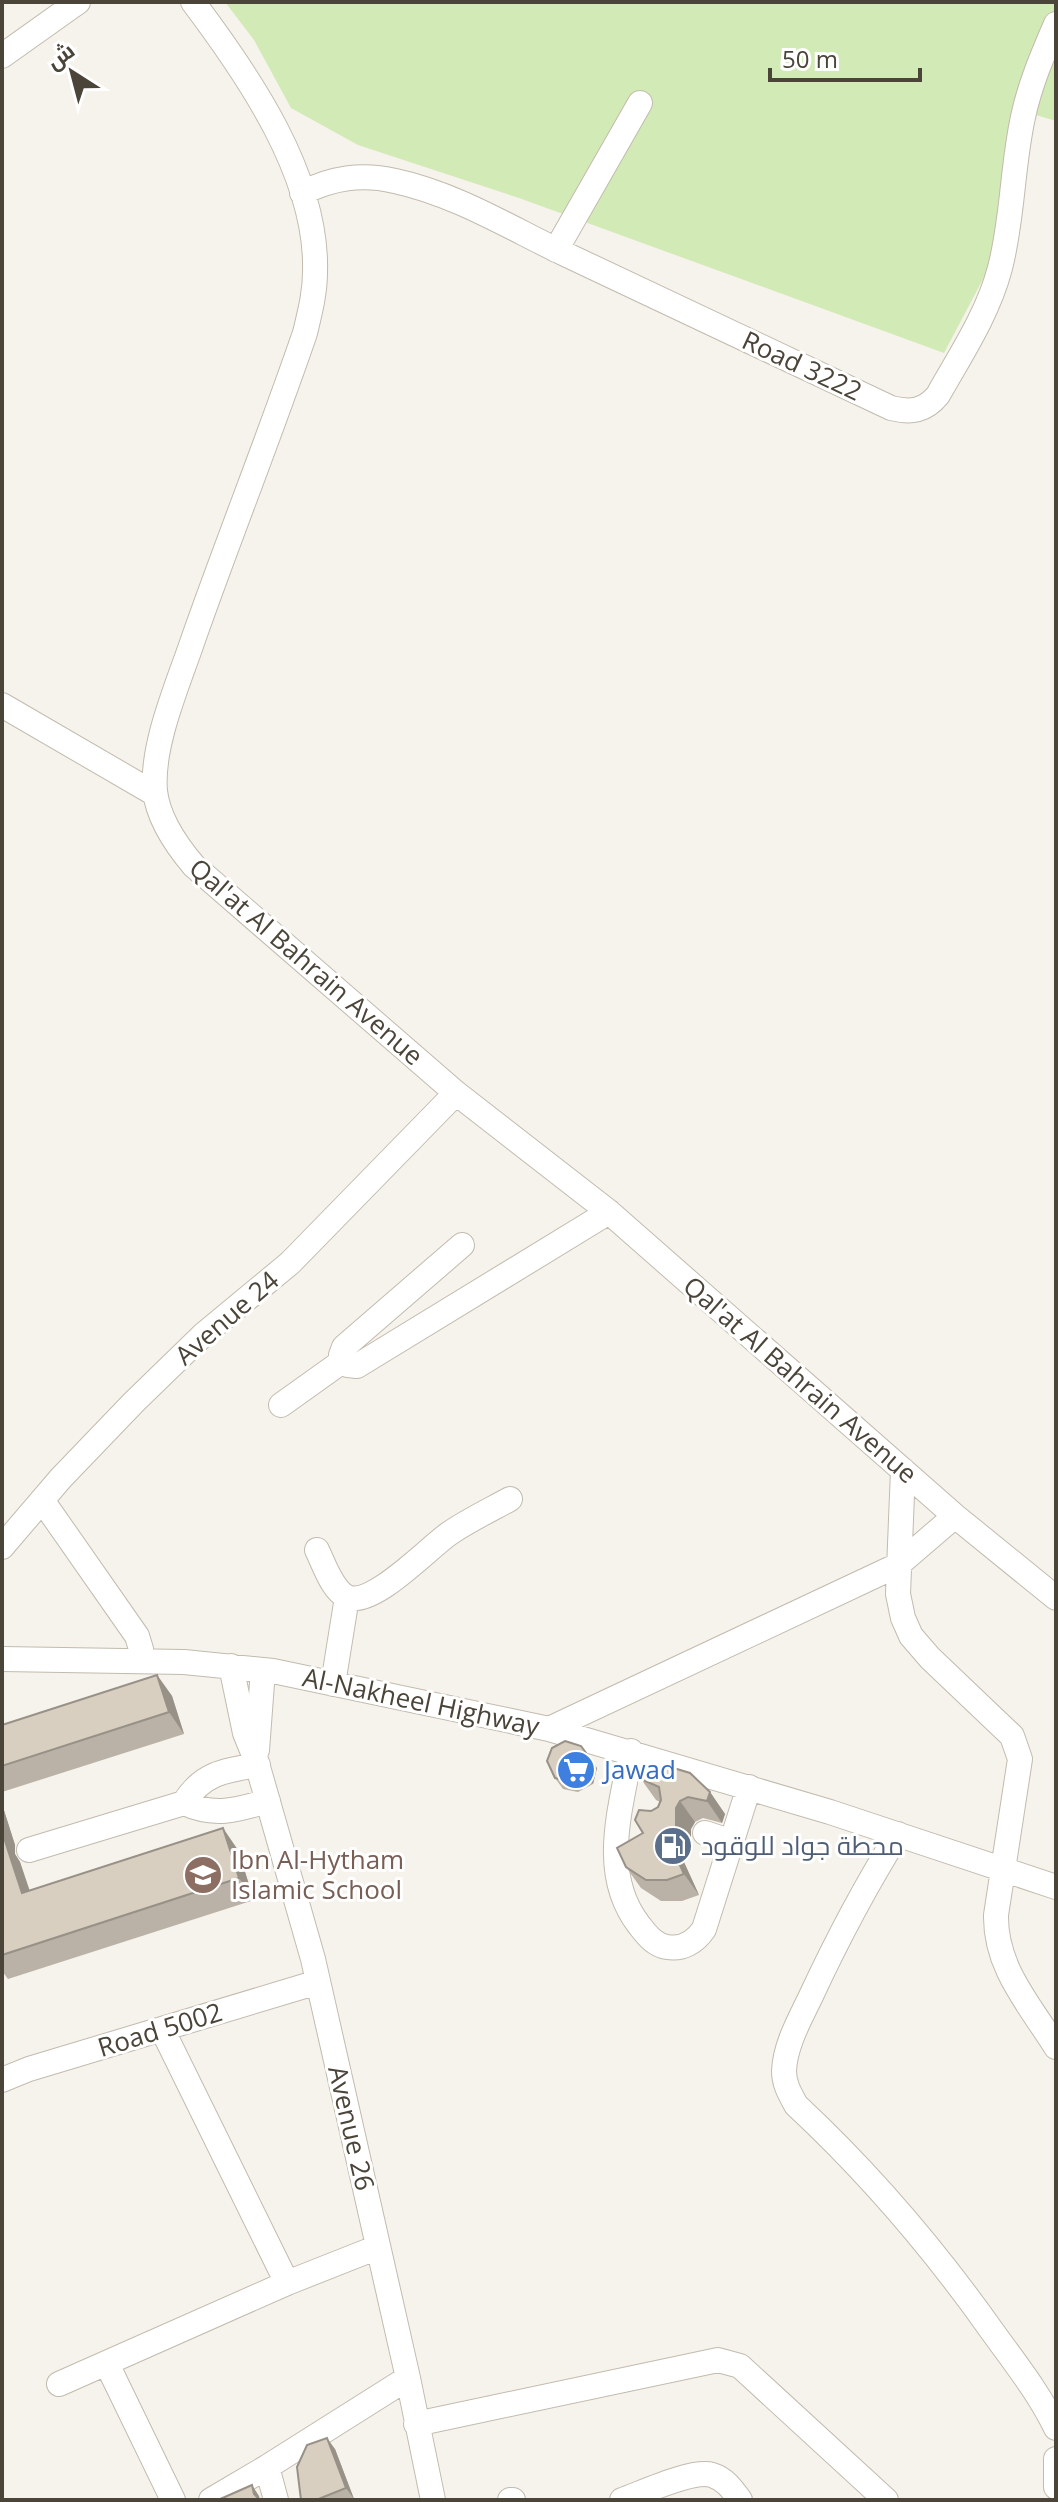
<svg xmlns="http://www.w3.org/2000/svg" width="1058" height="2502" font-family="'Open Sans',Cairo,sans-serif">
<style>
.green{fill:#d2eab5}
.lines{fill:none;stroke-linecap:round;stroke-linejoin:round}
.minor-casing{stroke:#c2bbae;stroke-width:26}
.minor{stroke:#fff;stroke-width:24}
.wall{fill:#bab2a6}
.shaded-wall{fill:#979187}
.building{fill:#d8cfc1;stroke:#979187;stroke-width:2}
.labels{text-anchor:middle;stroke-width:6;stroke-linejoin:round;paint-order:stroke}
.street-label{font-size:26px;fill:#4b4439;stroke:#fff}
.shop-label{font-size:26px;fill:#366cbe;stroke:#fff;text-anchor:start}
.service-label{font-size:26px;fill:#4e5e75;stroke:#fff;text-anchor:start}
.education-label{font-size:26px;fill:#785e54;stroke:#fff;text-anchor:start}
</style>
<rect width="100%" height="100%" fill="#f6f3ec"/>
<path class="green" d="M225,2H1056V121L1016,109L992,262L944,353L519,198L358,145L291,108L254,40Z"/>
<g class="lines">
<defs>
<path id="minor" d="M193,2C248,75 318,176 315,272C315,293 310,312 305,333C270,435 230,535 194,637C179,682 151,744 155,791C158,818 177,846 194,866L456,1093L609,1212L955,1516L1056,1598
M2,56L78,2
M302,193C332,178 361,173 395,181C456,194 512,229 567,255C675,306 783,357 891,408C911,413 925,411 938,395C961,354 988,314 1000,268C1013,218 1012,167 1023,117C1030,84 1043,54 1056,24
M556,250L640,103
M2,705L155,794
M462,1245L344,1347L341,1355L348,1365L357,1366L609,1212
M281,1405L344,1360
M903,1470L898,1594L903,1618L911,1636L930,1658L1012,1736L1020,1759L996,1915C995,1967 1029,2004 1056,2047
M42,1500L137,1636L141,1649L139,1661
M2,1547L61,1478L134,1402L203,1335L290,1263L456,1093
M317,1550C324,1564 332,1590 347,1597C373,1608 429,1547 450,1533C469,1520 490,1510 510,1499
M2,1659L184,1662L273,1671L549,1729L830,1812L1056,1887
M231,1666L245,1733L256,1760L313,1959L408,2378L433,2500
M333,1684L347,1597
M549,1729L898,1565L955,1516
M257,1750L263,1670
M631,1751C621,1809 599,1873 639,1925C647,1935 654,1945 667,1947C683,1950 696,1941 704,1929L749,1787
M184,1803C214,1817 237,1810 268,1801
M705,1833L732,1842
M898,1834C865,1887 837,1940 811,1996C800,2019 785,2045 784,2071C784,2084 790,2094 796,2105C870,2174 934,2249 992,2331C1015,2363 1039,2393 1056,2428
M29,1850L184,1803C202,1773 226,1770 258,1765
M162,2029L287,2283
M2,2080L29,2069L318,1982
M107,2364L173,2500
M59,2384L287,2283L378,2247
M416,2424L718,2360L740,2366L886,2500
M1056,2459V2487
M267,2467L276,2500
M211,2500L267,2467L408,2378
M510,2500H513
M622,2500C642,2493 693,2469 712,2475C725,2479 732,2489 740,2500"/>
</defs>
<use href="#minor" class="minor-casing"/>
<use href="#minor" class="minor"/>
</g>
<path class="wall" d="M157,1675L172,1696L184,1734L2,1792V1725Z
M597,1768L593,1784L578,1792L563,1789L555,1778Z
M641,1779L710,1792L725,1814L722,1823L703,1818L695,1822L691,1829V1851L683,1860L699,1895L682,1901H661L641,1888L626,1867L660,1802L656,1800Z
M2,1804L15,1845V1854L20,1862L30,1891L238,1850L254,1900L8,1979L2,1971Z
M335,2449L354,2499L301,2500Z"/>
<path class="shaded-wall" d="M157,1675L172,1696L184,1734L169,1712Z
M589,1757L597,1768L593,1784L586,1773Z
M710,1792L725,1814L722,1823L707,1801Z
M680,1801L695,1822L691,1829V1851L683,1860L699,1895L684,1874L668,1839L676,1808Z
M2,1804L15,1845V1854L20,1862L37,1914L22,1893L2,1837Z
M223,1828L238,1850L254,1900L239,1878Z
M327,2438L335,2449L354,2499L346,2488Z
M252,2485L259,2496L260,2500H259L254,2494Z"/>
<path class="building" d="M157,1675L169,1712L2,1766V1725Z
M565,1741L581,1746L589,1757L586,1773L570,1781L555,1778L547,1761L552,1748Z
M667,1766L690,1773L710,1792L707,1801L688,1797L680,1801L676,1808V1830L668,1839L684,1874L667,1880H646L626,1867L617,1848L643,1833L635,1820L639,1810L651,1811L658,1807L661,1800L659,1787L641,1779L639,1772Z
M223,1828L239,1878L2,1955V1836L5,1841L22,1893Z
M327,2438L346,2488L316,2500H301L297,2467L307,2445Z
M252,2485L254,2494L260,2500H218Z"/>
<defs>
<symbol id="supermarket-disc" viewBox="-11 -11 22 22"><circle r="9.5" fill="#3f7fe0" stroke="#fff"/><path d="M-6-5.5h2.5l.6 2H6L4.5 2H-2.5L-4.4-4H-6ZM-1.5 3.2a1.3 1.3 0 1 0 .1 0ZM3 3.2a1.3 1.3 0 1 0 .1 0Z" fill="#fff"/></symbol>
<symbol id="fuel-disc" viewBox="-11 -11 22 22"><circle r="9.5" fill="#5c6f8a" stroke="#fff"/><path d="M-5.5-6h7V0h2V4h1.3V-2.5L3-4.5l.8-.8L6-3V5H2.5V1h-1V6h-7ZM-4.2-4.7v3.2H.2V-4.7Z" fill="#fff"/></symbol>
<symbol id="school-disc" viewBox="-11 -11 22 22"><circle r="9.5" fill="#8d6e63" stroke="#fff"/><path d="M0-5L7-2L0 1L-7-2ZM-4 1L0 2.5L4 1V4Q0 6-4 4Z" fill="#fff"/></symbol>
</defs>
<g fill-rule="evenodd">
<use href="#supermarket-disc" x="554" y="1748" width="44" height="44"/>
<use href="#fuel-disc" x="651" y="1824" width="44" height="44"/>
<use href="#school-disc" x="181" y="1853" width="44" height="44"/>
</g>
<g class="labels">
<g class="street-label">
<text transform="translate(802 366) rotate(25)" y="9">Road 3222</text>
<text transform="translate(306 962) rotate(41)" y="9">Qal'at Al Bahrain Avenue</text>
<text transform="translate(227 1318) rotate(-41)" y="9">Avenue 24</text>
<text transform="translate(800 1380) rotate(41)" y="9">Qal'at Al Bahrain Avenue</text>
<text transform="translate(421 1702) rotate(12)" y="9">Al-Nakheel Highway</text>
<text transform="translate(160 2030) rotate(-17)" y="9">Road 5002</text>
<text transform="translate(351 2128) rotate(77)" y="9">Avenue 26</text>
</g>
<g class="shop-label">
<text x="604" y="1779">Jawad</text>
</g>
<g class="service-label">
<text x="701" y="1855">محطة جواد للوقود</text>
</g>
<g class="education-label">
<text x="231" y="1869">Ibn Al-Hytham<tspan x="231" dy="30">Islamic School</tspan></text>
</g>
</g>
<rect width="1058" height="2502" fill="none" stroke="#4b4439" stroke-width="8"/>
<g transform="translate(72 72) rotate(324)" stroke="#ffffff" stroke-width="6" paint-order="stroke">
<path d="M0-6L14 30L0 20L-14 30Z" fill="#4b4439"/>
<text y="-12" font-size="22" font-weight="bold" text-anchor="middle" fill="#4b4439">ش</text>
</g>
<path d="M770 68v12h150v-12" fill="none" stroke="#4b4439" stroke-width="4"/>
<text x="782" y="68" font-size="24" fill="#4b4439" stroke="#ffffff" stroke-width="6" paint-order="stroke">50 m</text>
</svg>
